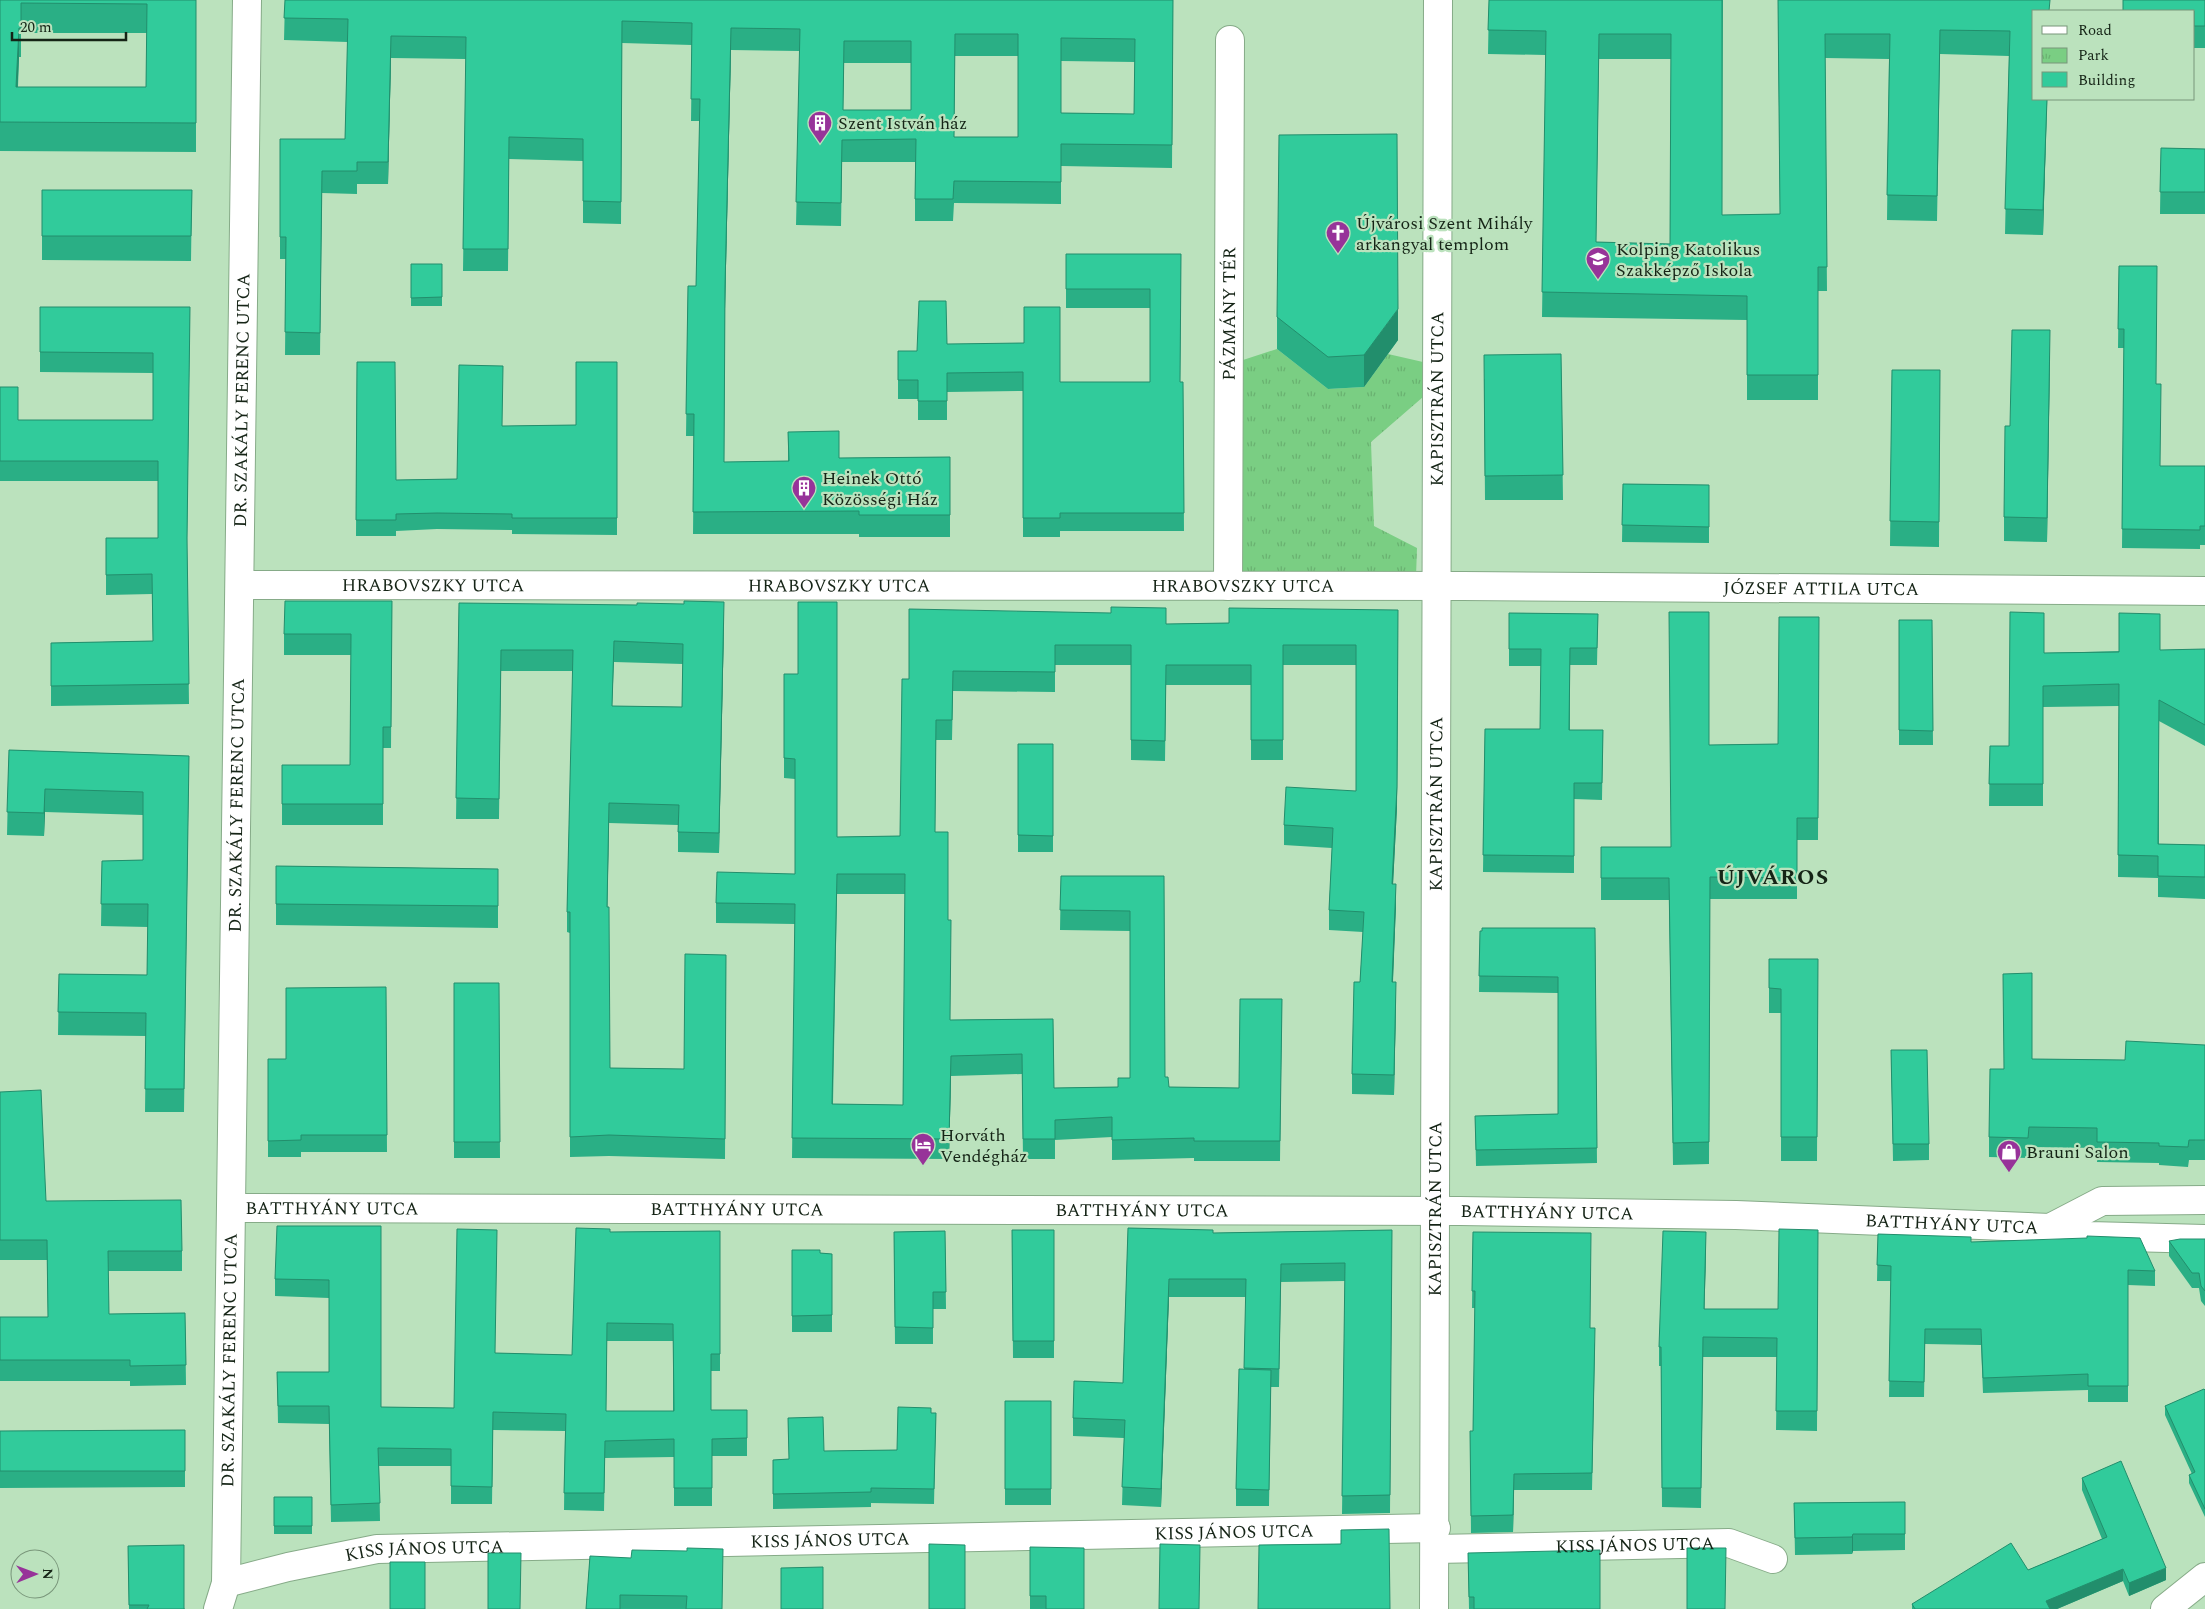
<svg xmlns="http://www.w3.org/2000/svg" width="2205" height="1609" font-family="Spectral,serif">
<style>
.park{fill:url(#park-tufts)}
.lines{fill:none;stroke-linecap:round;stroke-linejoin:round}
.minor-casing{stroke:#86ab88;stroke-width:30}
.minor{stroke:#fff;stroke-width:28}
.wall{fill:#2aaf85;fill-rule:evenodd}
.shaded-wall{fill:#228e6c}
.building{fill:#31cb9b;stroke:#228e6c;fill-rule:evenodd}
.labels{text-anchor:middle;stroke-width:4.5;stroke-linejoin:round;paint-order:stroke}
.poi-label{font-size:18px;fill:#152416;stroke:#bbe2bd;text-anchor:start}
.street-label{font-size:18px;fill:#152416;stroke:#bbe2bd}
.district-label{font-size:22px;font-weight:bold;letter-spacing:1px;fill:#152416;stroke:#bbe2bd}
</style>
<defs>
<pattern id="park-tufts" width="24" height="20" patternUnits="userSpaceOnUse" patternTransform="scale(1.25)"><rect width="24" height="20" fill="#7ace83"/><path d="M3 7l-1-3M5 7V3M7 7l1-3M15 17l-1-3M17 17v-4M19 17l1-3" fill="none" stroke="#69b170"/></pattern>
</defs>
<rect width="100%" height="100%" fill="#bbe2bd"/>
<path class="park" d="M1277,349L1328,389L1364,387L1388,354L1423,362V397L1371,442L1374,526L1417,548L1416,577H1237L1243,360Z"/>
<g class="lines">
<defs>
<g id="minor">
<path id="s1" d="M241,585L1463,586L2205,591"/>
<path id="s2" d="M1228,586L1230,40"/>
<path id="s3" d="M232,1208L1460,1211L1736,1215L2050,1228L2089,1236L2205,1239"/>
<path d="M2050,1228L2102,1201L2205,1200"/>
<path id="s4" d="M1435,1549L1729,1543L1773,1559"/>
<path id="s5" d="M226,1583L288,1567L377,1549L1436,1528"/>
<path id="s6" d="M218,1609L226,1583L247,0"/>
<path id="s7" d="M1434,1609L1438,0"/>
<path d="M2165,1609L2205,1577"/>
</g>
</defs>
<use href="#minor" class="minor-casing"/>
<use href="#minor" class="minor"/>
</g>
<path class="wall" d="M0,0H196V152L0,151ZM21,33H147L146,87H18L19,57H21Z
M285,0H1173L1172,168L1061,166V204L954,203L953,221H915V162H842L841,226L796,225L800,51L731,50L725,309L724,462L788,461V432L839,458L950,457V537H859V534H693L694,436H686L688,286H696L700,121H691L692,45L622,43L621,224L583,223V161L509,159L508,271H463L466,59L391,58L388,184H357V194L322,193L320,355H285L286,259H280V139H345L348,42L284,40ZM955,56H1018V137H954ZM1061,61L1135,62L1134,114L1061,113ZM844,63H911V110H843Z
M1489,0H1723L1722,215L1780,214L1778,0L2050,11L2043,235L2005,234L2009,56L1940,54L1937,221L1887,220L1889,59L1825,58L1827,291H1818V400H1747V320L1542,317L1546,55L1488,54ZM1599,59H1671L1670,244L1596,242Z
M2205,0V48H2194V11Z
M2161,148L2205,149V214H2160Z
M42,190H192L191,261L42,260Z
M1066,254H1181L1180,382H1183L1184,531H1060V537H1023V391L947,392V420H918V399H898V351H917L947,344L1060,382H1150V308H1066Z
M411,264H442V306H411Z
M2119,266L2156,384L2160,466H2205V545H2200V549L2122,548L2124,348H2118Z
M40,307H190L187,548L189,704L51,706V643L153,641L152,594L106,595V538H158V481H0V387L18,420H153V373L40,372Z
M1277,317L1398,340L1364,387L1328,389L1277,349Z
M1561,354L1563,500H1485L1484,379Z
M2050,355L2047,542L2004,541V517L2010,426Z
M357,362L396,480L457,479L502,426L576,425L617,362V535L512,534V530L437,529L396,531V536H356Z
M1892,370H1940L1939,547L1890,546Z
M1623,484L1709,485V543L1622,542Z
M392,601L391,748H383V825H282V765H350L351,655H284V634Z
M459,603L724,623L719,853L678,852V825L609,823L607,907L610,1068L684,1069L726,955L725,1159L609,1156L570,1157V933L567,932V912L573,671H501L499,819H456ZM614,662L683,664L682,707L612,706Z
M909,609L1166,624L1229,623L1398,610L1397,807L1393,884L1396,904L1393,982L1396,1002L1394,1095L1352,1094V1074L1360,982L1363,932L1329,930V910L1332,848L1284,845V825L1356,791V665H1283V760H1251V685H1166L1165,761L1131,760V665H1055V692L953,691L952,740H936L935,832L948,920L950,1020L1053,1019L1054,1088L1118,1087L1130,1078V931L1060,930L1061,876H1164L1165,1077L1169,1087L1239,1088L1282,999L1280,1161H1194V1158L1112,1160V1137L1055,1140V1159H1023L1022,1074L951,1076L949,1159L792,1158L795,924L716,923V903L795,874V779L784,778V674L837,837L900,836L909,679ZM837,894H905L903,1105L833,1104Z
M1509,613L1598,614L1597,665H1570V730H1603L1602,800L1574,799V873L1483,872L1485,729H1540L1541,666H1509Z
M1819,617L1818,840H1797V899H1710L1709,1164L1673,1165L1669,900H1601V847H1671L1709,745L1778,744Z
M1899,620H1932L1933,745H1899Z
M2205,649V746L2159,721V844L2205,845V899L2158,897V878L2118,877L2119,706L2043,707V806H1989L1990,746H2009L2044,653Z
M1018,744H1053V852H1018Z
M9,750L189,756L184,1112H145L146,1036L58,1035L59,974L147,975L148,927L101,926L102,861L143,860V815L45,812L44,836L7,835Z
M276,866L498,869V928L276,925Z
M1595,928L1597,1163L1476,1166L1475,1116L1558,1114V993L1479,992L1480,931Z
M1769,959H1818L1817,1161H1781V1013H1769Z
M454,983H499L500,1158H454Z
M386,987L387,1152H301V1157H268V1059H286Z
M2205,1045V1160H2189L2188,1167L2159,1165V1163L2097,1162V1148L2029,1147L2028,1158L1989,1157V1137L2004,1069L2032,1059L2125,1060Z
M1891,1050L1929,1144V1160L1893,1161Z
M0,1092L46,1201L182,1251V1271H108L109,1314L185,1313L186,1385L130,1386V1381H0V1317H48L47,1260H0Z
M381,1226V1407L454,1408L495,1353L572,1355L610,1232L720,1231V1371H711V1410H747V1456H712V1506H674V1457L605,1458L604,1511L564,1510L565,1431L493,1430L492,1504H451V1466H379L380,1521L331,1522L329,1424L278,1423L277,1372H329V1298L275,1296V1279ZM607,1341H673V1411H606Z
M1128,1228L1213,1233L1392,1230L1390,1513L1342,1514L1345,1281L1281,1282L1279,1387H1271L1269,1506H1236V1489L1244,1370L1246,1297H1169L1161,1507L1122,1505L1124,1438L1073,1436V1418L1123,1383Z
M1012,1230H1054V1358H1013Z
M1818,1230L1817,1431L1776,1430L1777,1357H1703L1701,1508L1662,1507L1661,1366H1659V1347L1706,1251L1704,1309H1778Z
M945,1231L946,1309H933V1344H895L894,1232Z
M1473,1232L1590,1328L1595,1345L1592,1490H1514L1513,1532L1471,1533L1470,1431H1473L1475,1308H1472Z
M1878,1234L1971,1242L2155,1271V1286L2128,1285V1402H2088V1390L1983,1393L1981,1345L1925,1344L1924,1397H1889L1891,1281H1877Z
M2205,1239V1306L2201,1301L2199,1288H2192L2169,1256V1241Z
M792,1250L820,1253L832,1254V1332H792Z
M2205,1390V1517L2189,1483V1475L2192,1474L2165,1415V1406Z
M1005,1401H1051V1505H1005Z
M931,1413H936L934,1504L871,1503V1507L773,1509V1460L789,1459L788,1418L824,1451L897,1450Z
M185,1430V1487L0,1488V1431Z
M2082,1478L2166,1580L2129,1596L2123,1581L2057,1609H1912V1604L2028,1570L2102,1539L2082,1490Z
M274,1497H312V1534H274Z
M1905,1502V1550L1853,1551L1852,1554L1795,1555L1794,1503Z
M128,1546L185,1609H129Z
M1030,1547L1084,1609H1030Z
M1468,1553L1600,1609H1469Z
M590,1556L722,1609H586Z"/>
<path class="shaded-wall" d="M19,28V57L16,116V87Z
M731,28V50L725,309V287Z
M391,36V58L388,184V162Z
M2047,99L2043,235V210Z
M1398,309V340L1364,387V355Z
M2050,330V355L2047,542V518Z
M724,602V623L719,853V833Z
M1398,630L1397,807L1392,904V884Z
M45,789V812L44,836V813Z
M609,803V823L607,927V907Z
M1396,884V904L1392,1002V982Z
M1396,982V1002L1394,1095V1075Z
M951,1056V1076L949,1159V1139Z
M1706,1232V1251L1704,1328V1309Z
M1169,1279V1297L1161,1507V1489Z
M1514,1474V1490L1513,1532V1515Z
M1853,1534V1551L1852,1554V1537Z
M2166,1568V1580L2129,1596V1583Z
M2123,1569V1581L2057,1609H2046V1601Z"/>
<path class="building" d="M0,0H196V123L0,122ZM21,3L147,4L146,87H16L19,28H21Z
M285,0H1173L1172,145L1061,144V182L954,181L953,199H915L916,139L842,140L841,203L796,202L800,29L731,28L725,287L724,462L789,461L788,432L839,431V458L950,457V515H859V511L693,512L694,414H686L688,286H696L700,99H691L692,23L622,21L621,202L583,201V139L509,137L508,249H463L466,37L391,36L388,162H357V171H322L320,333L285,332L286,237H280V139H345L348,19L284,18ZM955,34H1018V137H954ZM1061,38L1135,39L1134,114L1061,113ZM844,41H911V110H843Z
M1489,0H1722V215L1780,214L1778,0H2050L2049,11H2034V99H2047L2043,210L2005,209L2010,31L1940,30L1937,196L1887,195L1890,34H1825L1827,267H1818V375H1747V296L1542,292L1546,31L1488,30ZM1599,34H1671L1670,244L1596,242Z
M2123,0H2205V26H2194V11H2123Z
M1397,134L1398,309L1364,355L1328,357L1277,317L1279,135Z
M2161,148L2205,149V192H2160Z
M42,190H192L191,236H42Z
M1066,254H1181L1180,382H1183L1184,513H1060V518H1023V372L947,373V401H918V380H898V351H917L919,301H946L947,344L1024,343V307H1060V382H1150V289H1066Z
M411,264H442V297L411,298Z
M2119,266H2157L2156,384H2161L2160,466H2205V526H2200V530L2122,529L2124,329H2118Z
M40,307H190L187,538L189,684L51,686V643L153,641L152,574L106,575V538H158V461H0V387H18V420H153V353L40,352Z
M2012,330H2050L2047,518L2004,517L2005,426H2010Z
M1561,354L1563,475L1485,476L1484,355Z
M357,362H395L396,480L457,479L459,365L503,366L502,426L576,425V362H617V518H512V514L437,513L396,514V520H356Z
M1892,370H1940L1939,522L1890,521Z
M1623,484L1709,485V527L1622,525Z
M285,601H392L391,727H383V804H282V765H350L351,634H284Z
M684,601L724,602L719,833L678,832L679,805L609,803L607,907H609L610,1068L684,1069L685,954L726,955L725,1139L609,1135L570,1137V912H567L573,650H501L499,799L456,798L459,603L637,605V603L684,604ZM614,641L683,644L682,707L612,706Z
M798,602H837V837L900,836L902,679H909V609L1111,613V607L1166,608V624L1229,623V608L1398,610L1397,787L1392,884H1396L1392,982H1396L1394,1075L1352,1074L1354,982H1360L1364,912L1329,910L1333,828L1284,825L1286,787L1356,791V645H1283V740H1251V665H1166L1165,741L1131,740V645H1055V672L953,671L952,720H936L935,832H948V920H951L950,1020L1053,1019L1054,1088L1118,1087V1078H1130V911L1060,910L1061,876H1164L1165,1077H1168L1169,1087L1239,1088L1240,999H1282L1280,1141H1194V1138L1112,1140V1117L1055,1120V1139H1023L1022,1054L951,1056L949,1139L792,1138L795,904L716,903L717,872L795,874V759L784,758V674H798ZM837,874H905L903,1105L832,1104Z
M1669,612H1709V745L1778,744L1779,617H1819L1818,818H1797V878L1710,877L1709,1142L1673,1143L1669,878H1601V847H1671Z
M2010,612L2044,613V653L2119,652V613L2160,614V650L2205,649V725L2159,700L2158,844L2205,845V877L2158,876V856L2118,855L2119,684L2043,686V784H1989L1990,746H2009Z
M1509,613L1598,614L1597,648H1570L1569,730H1603L1602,783H1574V856L1483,855L1485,729H1540L1541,649H1509Z
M1899,620H1932L1933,731L1899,730Z
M1018,744H1053V836L1018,835Z
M9,750L189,756L184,1089H145L146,1013L58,1012L59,974L147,975L148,904H101L102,861L143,860V792L45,789L44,813L7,812Z
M276,866L498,869V906L276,904Z
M1482,928H1595L1597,1148L1476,1150L1475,1116L1558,1114V977L1479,976L1480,931H1482Z
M1769,959H1818L1817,1137H1781V989L1769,988Z
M2032,973V1059L2125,1060L2126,1041L2205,1045V1140H2189L2188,1147L2159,1146V1143L2097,1142V1128L2029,1127L2028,1138L1989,1137L1990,1069H2004L2003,974Z
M454,983H499L500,1142H454Z
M386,987L387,1135H301V1140L268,1141V1059H286V988Z
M1891,1050H1927L1929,1144H1893Z
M41,1090L46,1201L181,1200L182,1251H108L109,1314L185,1313L186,1365L130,1366V1360H0V1317H48L47,1240H0V1092Z
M277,1226H381V1407L454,1408L457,1229L497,1230L495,1353L572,1355L576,1228L610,1229V1232L720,1231V1354H711V1410H747V1438L712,1439V1488H674V1439L605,1441L604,1493H564L566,1414L493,1412L492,1487L451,1486V1449L378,1448L380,1503L331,1505L329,1406H278L277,1372H329V1280L275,1279ZM607,1323L673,1324L674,1411H606Z
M1128,1228L1213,1230V1233L1392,1230L1390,1495L1342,1496L1345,1263L1281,1264L1279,1369L1244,1368L1246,1279H1169L1161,1489L1122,1487L1125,1420L1073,1418L1074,1381L1123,1383Z
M1779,1229L1818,1230L1817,1411H1776L1777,1338L1703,1337L1701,1488H1662L1661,1347H1659L1663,1231L1706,1232L1704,1309H1778Z
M1012,1230H1054V1341H1013Z
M945,1231L946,1292H933V1328L895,1327L894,1232Z
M1473,1232L1591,1233L1590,1328H1595L1592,1473L1514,1474L1513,1515L1471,1516L1470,1431H1473L1475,1291H1472Z
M1878,1234L1971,1237V1242L2087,1238V1236L2140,1238L2155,1271L2128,1270V1386H2088V1374L1983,1378L1981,1329H1925L1924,1382L1889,1381L1891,1266L1877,1265Z
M2180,1239H2205V1291L2201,1286L2199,1273H2192L2169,1241Z
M792,1250H820V1253L832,1254V1315L792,1316Z
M1239,1369L1271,1370L1269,1490L1236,1489Z
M2204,1389L2205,1390V1509L2189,1475L2195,1472L2165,1406Z
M1005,1401H1051V1489H1005Z
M898,1407L931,1408V1413H936L934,1489L871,1488V1492L773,1494V1460L789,1459L788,1418L823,1417L824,1451L897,1450Z
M185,1430V1471H0V1431Z
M2121,1461L2166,1568L2129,1583L2123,1569L2046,1601L2050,1609H1915L1912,1604L2011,1543L2028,1570L2107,1537L2082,1478Z
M274,1497H312V1526H274Z
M1905,1502V1534H1853L1852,1537L1795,1538L1794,1503Z
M1389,1529L1390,1609H1258L1259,1545L1341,1544V1530Z
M929,1544L965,1545V1609H929Z
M1160,1544L1200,1545L1199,1609H1159Z
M184,1545V1609H147L149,1605H129L128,1546Z
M1030,1547L1084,1548V1609H1046V1596H1030Z
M687,1548L723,1549L722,1609H686L687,1596L620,1595V1609H586L590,1556L631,1558L632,1550L687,1551Z
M1687,1548H1726L1725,1609H1687Z
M1600,1550V1609H1474V1597H1469L1468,1553Z
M488,1553H521L520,1609H488Z
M390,1562H425V1609H390Z
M823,1567V1609H781V1568Z"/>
<defs>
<symbol id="building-pin" viewBox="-11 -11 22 30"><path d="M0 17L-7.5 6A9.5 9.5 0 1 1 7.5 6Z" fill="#973399" stroke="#bbe2bd"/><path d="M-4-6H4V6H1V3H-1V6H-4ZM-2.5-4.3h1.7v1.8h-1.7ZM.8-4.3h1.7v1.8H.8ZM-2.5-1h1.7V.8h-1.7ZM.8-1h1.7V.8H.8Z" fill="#fff"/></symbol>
<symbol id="church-pin" viewBox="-11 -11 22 30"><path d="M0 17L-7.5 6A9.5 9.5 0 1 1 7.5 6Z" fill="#973399" stroke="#bbe2bd"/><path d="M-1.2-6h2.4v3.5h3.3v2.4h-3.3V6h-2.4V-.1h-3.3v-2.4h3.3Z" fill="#fff"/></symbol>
<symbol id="school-pin" viewBox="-11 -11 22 30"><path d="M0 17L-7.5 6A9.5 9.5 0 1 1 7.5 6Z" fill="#973399" stroke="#bbe2bd"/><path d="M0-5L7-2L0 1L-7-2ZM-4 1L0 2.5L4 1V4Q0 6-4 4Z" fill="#fff"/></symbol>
<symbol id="hotel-pin" viewBox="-11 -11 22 30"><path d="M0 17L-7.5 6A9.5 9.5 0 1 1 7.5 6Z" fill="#973399" stroke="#bbe2bd"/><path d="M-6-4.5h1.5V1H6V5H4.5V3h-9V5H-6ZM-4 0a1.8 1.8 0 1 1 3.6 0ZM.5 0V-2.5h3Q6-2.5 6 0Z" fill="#fff"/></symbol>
<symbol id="shop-pin" viewBox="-11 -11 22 30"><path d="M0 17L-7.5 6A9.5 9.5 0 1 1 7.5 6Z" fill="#973399" stroke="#bbe2bd"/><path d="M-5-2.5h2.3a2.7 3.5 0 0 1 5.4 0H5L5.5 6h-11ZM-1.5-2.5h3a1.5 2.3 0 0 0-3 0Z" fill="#fff"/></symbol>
</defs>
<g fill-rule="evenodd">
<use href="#building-pin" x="806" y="109" width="28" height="38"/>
<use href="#church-pin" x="1324" y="219" width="28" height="38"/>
<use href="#school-pin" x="1584" y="245" width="28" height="38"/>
<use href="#building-pin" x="790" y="474" width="28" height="38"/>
<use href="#hotel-pin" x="909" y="1131" width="28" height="38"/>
<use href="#shop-pin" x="1995" y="1138" width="28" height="38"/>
</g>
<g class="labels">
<g class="poi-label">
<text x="838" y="129">Szent István ház</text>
<text x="1356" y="229">Újvárosi Szent Mihály<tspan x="1356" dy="21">arkangyal templom</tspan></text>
<text x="1616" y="255">Kolping Katolikus<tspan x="1616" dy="21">Szakképző Iskola</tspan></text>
<text x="822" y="484">Heinek Ottó<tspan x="822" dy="21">Közösségi Ház</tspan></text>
<text x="940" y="1141">Horváth<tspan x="940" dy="21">Vendégház</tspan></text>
<text x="2026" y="1158">Brauni Salon</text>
</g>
<g class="street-label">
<text dy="6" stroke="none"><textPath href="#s2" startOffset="272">PÁZMÁNY TÉR</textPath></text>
<text dy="6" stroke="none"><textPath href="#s6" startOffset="1210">DR. SZAKÁLY FERENC UTCA</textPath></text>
<text dy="6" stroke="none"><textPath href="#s7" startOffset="1210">KAPISZTRÁN UTCA</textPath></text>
<text dy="6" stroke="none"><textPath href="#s1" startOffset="192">HRABOVSZKY UTCA</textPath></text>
<text dy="6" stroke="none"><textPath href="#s1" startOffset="598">HRABOVSZKY UTCA</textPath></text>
<text dy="6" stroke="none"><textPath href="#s1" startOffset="1002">HRABOVSZKY UTCA</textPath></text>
<text dy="6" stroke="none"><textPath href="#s1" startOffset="1580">JÓZSEF ATTILA UTCA</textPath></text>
<text dy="6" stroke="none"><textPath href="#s6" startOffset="805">DR. SZAKÁLY FERENC UTCA</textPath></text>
<text dy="6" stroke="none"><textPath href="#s7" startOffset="805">KAPISZTRÁN UTCA</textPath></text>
<text dy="6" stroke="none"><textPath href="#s3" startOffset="100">BATTHYÁNY UTCA</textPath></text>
<text dy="6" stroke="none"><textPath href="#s3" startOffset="505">BATTHYÁNY UTCA</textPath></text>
<text dy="6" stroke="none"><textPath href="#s3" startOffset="910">BATTHYÁNY UTCA</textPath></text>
<text dy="6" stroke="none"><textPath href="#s7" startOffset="400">KAPISZTRÁN UTCA</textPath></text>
<text dy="6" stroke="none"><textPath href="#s3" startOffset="1315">BATTHYÁNY UTCA</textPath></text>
<text dy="6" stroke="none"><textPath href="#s3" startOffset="1720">BATTHYÁNY UTCA</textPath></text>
<text dy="6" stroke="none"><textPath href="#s6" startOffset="250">DR. SZAKÁLY FERENC UTCA</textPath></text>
<text dy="6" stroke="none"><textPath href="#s5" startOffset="1012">KISS JÁNOS UTCA</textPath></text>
<text dy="6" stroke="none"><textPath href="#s5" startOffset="608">KISS JÁNOS UTCA</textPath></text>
<text dy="6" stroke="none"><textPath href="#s4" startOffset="200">KISS JÁNOS UTCA</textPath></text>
<text dy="6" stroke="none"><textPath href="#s5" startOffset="202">KISS JÁNOS UTCA</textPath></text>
</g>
<g class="district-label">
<text x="1773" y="884">ÚJVÁROS</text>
</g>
</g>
<rect x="2032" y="10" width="162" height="90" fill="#bbe2bd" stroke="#79967a"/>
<rect x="2042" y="26" width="25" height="8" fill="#ffffff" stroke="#79967a"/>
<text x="2078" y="35" font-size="15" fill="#152416">Road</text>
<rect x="2042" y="48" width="25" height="15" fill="url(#park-tufts)" stroke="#79967a"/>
<text x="2078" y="60" font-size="15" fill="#152416">Park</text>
<rect x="2042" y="72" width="25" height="15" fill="#31cb9b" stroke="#79967a"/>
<text x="2078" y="85" font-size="15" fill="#152416">Building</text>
<g transform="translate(35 1574) rotate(89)"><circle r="24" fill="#bbe2bd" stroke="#79967a"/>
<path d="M0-4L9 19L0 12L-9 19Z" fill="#973399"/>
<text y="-8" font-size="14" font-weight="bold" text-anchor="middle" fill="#152416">N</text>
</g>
<path d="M12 32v8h114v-8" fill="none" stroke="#152416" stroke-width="2.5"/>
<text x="20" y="32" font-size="15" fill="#152416" stroke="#bbe2bd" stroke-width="4" paint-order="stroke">20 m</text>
</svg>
